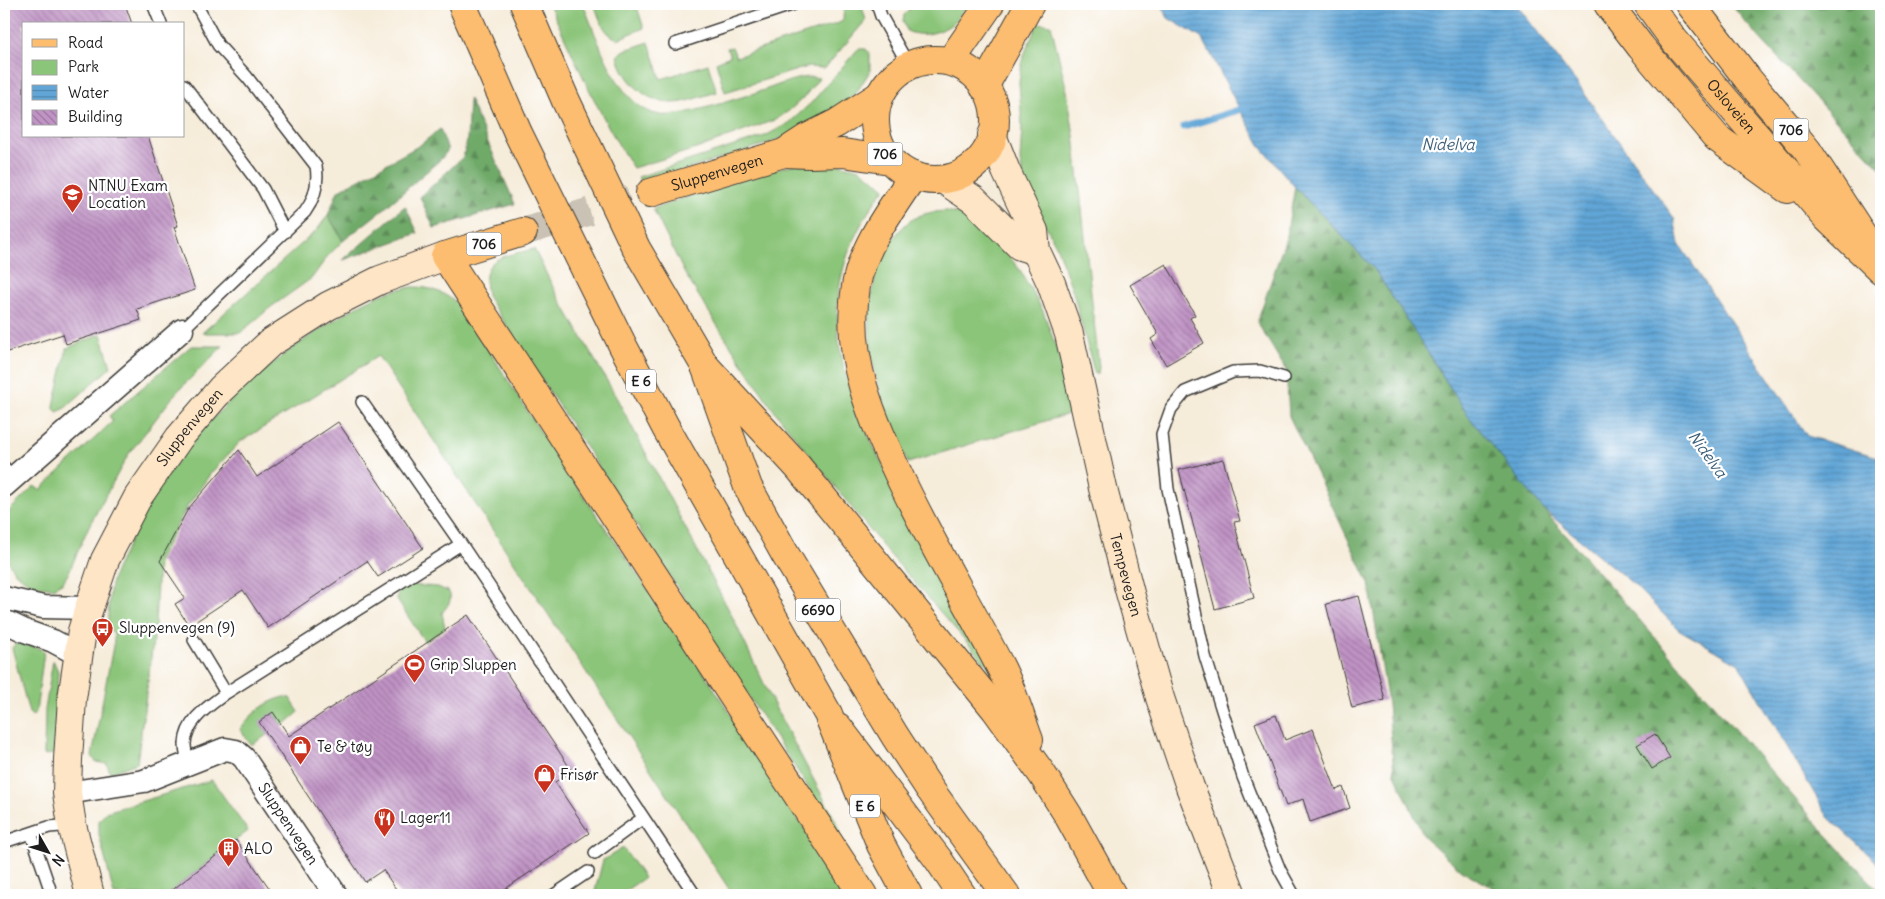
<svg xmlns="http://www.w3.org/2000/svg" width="1885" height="899" font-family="Delius,sans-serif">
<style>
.green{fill:#8bc579;stroke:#54704a}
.forest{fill:url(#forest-firs);stroke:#466342}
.water{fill:url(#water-rules);stroke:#3e617a}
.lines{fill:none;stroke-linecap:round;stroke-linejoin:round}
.stream{stroke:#61a6d7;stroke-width:7}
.building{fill:url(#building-back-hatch)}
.highway-tunnel{stroke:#cac2b4;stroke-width:28;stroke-dasharray:28 14;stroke-linecap:butt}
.lane-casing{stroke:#3d3b38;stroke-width:14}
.street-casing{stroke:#3d3b38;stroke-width:25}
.secondary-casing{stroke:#3d3b38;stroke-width:30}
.primary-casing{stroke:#3d3b38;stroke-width:30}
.highway-casing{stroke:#3d3b38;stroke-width:30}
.lane{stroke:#fff;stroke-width:11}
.street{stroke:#fff;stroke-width:22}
.secondary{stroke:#fee5c5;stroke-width:28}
.primary{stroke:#fcbd6f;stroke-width:28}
.highway{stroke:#fcbd6f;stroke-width:28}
.labels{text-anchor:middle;stroke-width:4.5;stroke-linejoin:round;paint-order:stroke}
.shield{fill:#fff;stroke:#606060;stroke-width:1}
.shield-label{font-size:14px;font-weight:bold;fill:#1c1c1c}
.street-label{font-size:15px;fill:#1c1c1c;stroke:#fff}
.poi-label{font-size:15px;fill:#1c1c1c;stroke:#fff;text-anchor:start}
.water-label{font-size:16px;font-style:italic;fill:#3e617a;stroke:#fff}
</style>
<defs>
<pattern id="forest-firs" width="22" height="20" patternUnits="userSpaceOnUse" patternTransform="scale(1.25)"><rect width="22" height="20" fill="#70aa69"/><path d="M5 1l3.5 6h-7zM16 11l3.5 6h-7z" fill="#5b8a56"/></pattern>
<pattern id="water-rules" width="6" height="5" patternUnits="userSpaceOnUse" patternTransform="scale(1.25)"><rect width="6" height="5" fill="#61a6d7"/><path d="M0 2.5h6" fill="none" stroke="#4f86ae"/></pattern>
<pattern id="building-back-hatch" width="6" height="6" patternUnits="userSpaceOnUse" patternTransform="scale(1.25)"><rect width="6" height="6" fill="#c093c5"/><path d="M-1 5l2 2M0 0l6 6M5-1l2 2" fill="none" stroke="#9b779f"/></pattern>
</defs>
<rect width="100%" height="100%" fill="#fff"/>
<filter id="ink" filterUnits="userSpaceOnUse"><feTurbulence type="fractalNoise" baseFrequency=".02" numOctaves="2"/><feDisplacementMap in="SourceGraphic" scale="10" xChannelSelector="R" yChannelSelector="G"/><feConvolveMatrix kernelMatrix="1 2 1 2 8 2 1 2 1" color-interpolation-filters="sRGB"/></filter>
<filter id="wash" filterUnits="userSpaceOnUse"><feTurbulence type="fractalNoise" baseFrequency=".0096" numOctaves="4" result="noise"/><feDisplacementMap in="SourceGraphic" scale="20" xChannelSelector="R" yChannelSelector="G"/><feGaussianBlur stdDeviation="1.12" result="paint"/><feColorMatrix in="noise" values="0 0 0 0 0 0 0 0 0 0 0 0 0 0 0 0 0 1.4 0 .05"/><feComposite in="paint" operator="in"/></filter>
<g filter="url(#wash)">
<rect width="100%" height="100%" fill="#f6ecda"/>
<path class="green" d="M549,4H583C598,38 617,108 660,115C681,118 741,97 764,90C780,85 801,74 819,78L805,96L790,110L777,119L699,148L633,168C599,116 575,59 549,4Z
M594,4H636L644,28L618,39C603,35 599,16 594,4Z
M844,4H861L866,20L825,68L807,67L725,92L716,62L730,56L727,48L732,47L736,57L839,23L843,20Z
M915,4H968C963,10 959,18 953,23C941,33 921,38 907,31L903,21L904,15Z
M1038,23L1051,25L1067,91L1074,135L1099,367L1098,374H1095L1094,371L1073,292L1056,245L1033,202L1024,180L1020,161L1022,126L1019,82L1023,57Z
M649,42L661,79L708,64L717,92C702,96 687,103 672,103C646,103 622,79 618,55L625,50Z
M858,49H866L870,54V71L855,95L814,125L772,142L642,184L638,177L765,136L789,123L811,103Z
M834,163L860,169L885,188C795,305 849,403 910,517C938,569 966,621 994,673L884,548L772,408L717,325L685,274L653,209L730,182L795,164Z
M947,211L969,217L997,241L1020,270L1043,311L1064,369L1072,413L908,463C884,409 864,360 871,300C874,280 878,260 890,243C907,219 918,212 947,211Z
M328,215L343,241L327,257L312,278L271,307L240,333H202L317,230Z
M534,249L555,291L614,393L730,612L778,713L839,827L840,832L838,833L487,296C479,255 503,257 534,249Z
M412,287C434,287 444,293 461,306L543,436L693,656L847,895H733L378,356L240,442L211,473L187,507L158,560L155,627L137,763L110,773L107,764L96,762L92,756L114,641V634L110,630H107C109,616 108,594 112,581C115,568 123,556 129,543C171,450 244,377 330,323C355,307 382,290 412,287Z
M101,334L111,367L64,409L57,412L54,409V406L67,348Z
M191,346H223L175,394L128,455L89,526L68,574L63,582L53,588L33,585L23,579L13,570L7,559L4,548V522L7,513L34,486L40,490L113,421L109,416Z
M411,585L438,587L449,592C453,601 447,606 442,613L445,628L425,642L397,600C396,590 403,588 411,585Z
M17,642L41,649L44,652L36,712L33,716L29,713L12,648Z
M53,660L58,671L54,754L44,755L45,710Z
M284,697L290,698L299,712L285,724L251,745L240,729C252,713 265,702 284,697Z
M212,780L248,831L166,895H114L99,834V821L106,812Z
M623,848L644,878L619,895H594L603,860Z"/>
<path class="forest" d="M1732,4H1881V169L1745,22Z
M469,99L515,204L434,228L420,197L463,157L467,140Z
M440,129L448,150L441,159L385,208L343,241L328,215L338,191L420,145Z
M1295,187L1375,270L1471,420L1543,509L1824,832L1881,893V895H1506L1461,870L1424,837L1394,772L1388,705L1369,583L1289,416L1286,370L1257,322L1285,241Z
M405,206L418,233L343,260Z"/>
<path class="water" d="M1161,4H1516L1576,82L1674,218L1679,244L1807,436L1881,458V866L1828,817L1739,664L1678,629L1633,584L1543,509L1471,420L1375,270L1295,187L1262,148L1240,110L1203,39L1168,18Z"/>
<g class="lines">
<path class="stream" d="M1184,127L1248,107"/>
</g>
<g id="blocks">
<path class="building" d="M4,4H125L132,24H24V136H148L178,226L174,227L195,290L137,309L141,320L66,344L63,334L4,353Z
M1166,264L1195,315L1190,318L1204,343L1166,365L1151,339L1158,334L1130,285Z
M338,422L423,548L378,577L367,561L268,628L243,590L189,626L175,604L185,598L160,561L188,509L239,450L257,477Z
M1223,459L1240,521L1234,522L1254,598L1215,609L1179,470Z
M1359,596L1385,700L1352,708L1326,604Z
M468,615L572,771L555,782L589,833L496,895H400L383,870L365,882L259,722L273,712L289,736Z
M1276,715L1285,740L1313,729L1336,790L1343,787L1350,808L1310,822L1303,799L1286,806L1255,723Z
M1655,734L1670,758L1652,769L1637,745Z
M236,840L274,895H166Z"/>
</g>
</g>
<g filter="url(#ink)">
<use href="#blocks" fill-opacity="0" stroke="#3d3b38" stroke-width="1"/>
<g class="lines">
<path class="highway-tunnel" d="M523,232L650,193"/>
<defs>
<path id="lane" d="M153,4L161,24
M877,4L881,16L909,66
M675,44L794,4
M184,85L263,189L285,232
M182,330L305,212C315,198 319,184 316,166L247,77L218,45L196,4
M1284,378L1260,371L1233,372L1185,392L1171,409L1162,434L1168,489L1205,656L1243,777L1280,870L1294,895
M362,402L461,544L695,895
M4,467L9,481
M194,640L226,693
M188,763C187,757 185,750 185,744C186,720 209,706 226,693L461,544
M31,833L52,895
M4,842L49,827L72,825
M595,853L643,818
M554,895L588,872"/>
<g id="street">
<path d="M4,486L182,330"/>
<path d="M4,598L43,607L89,608"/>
<path d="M4,621L25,631L53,641L79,655"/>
<path id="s1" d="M67,793L144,781L225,749L236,751L244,758L336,895"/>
</g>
<g id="secondary">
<path id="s2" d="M992,135L1006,171L1034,231L1036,251L1051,283L1069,334L1104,493L1130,593L1160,698L1190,787L1232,895"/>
<path d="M944,180L974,200L1020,246L1036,251"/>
<path id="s3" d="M90,895L72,825L67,793L68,759L72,699L82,631L89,608L105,560L138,497L179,438L221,389L270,343L328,306L380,280L445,256"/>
</g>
<path id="primary" d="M705,366L748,487L785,554L895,736L929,788L1006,895
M838,727L938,859L962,895"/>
<g id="highway">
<path d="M462,4L518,133L623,346L666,428L828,714L881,845L908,895"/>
<path d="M524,4L566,101L636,248L705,366L798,467L996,710L1042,774L1068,815L1112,895"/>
<path d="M1608,4L1641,47L1717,138L1787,189"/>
<path id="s4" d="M1648,4L1674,40L1827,218L1881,270"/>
<path d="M1690,4L1747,78L1807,150L1867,242"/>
<circle cx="935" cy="120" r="60"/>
<path d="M950,62L990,4"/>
<path d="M984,87L1030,4"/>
<path d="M784,153L809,154L843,153L890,160"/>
<path d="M913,176C891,210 863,245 856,286C844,358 872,418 902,482C932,545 968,604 1000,666C1012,689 1020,716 1029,740"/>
<path id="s5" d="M650,193L784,153L807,138L837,123L880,95"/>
<path d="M523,232L445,256L863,895"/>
</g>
</defs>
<use href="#lane" class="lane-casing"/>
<use href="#street" class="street-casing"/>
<use href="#secondary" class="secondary-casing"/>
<use href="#primary" class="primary-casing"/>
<use href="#highway" class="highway-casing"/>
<use href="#lane" class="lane"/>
<use href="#street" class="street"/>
<use href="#secondary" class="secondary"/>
<use href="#primary" class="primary"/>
<use href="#highway" class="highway"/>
</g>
</g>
<defs>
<symbol id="university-pin" viewBox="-11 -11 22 30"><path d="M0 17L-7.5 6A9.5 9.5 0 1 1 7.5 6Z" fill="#c8321e" stroke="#fff"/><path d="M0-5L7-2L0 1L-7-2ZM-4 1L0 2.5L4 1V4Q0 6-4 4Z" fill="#fff"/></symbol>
<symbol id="bus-pin" viewBox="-11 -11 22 30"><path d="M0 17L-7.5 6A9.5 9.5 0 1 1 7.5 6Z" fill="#c8321e" stroke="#fff"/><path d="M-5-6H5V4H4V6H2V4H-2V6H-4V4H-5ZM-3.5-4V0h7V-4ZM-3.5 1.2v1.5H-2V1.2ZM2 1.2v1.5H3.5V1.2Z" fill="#fff"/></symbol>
<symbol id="stadium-pin" viewBox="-11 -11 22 30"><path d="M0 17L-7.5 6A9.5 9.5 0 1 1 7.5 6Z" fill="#c8321e" stroke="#fff"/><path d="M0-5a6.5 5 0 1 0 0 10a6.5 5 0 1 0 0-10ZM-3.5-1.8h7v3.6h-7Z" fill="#fff"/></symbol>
<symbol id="shop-pin" viewBox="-11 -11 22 30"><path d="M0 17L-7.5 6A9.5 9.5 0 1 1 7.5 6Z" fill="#c8321e" stroke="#fff"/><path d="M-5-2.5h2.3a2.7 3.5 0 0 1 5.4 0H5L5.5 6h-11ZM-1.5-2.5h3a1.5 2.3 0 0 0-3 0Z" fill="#fff"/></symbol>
<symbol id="restaurant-pin" viewBox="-11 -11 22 30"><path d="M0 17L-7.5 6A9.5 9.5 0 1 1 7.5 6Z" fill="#c8321e" stroke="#fff"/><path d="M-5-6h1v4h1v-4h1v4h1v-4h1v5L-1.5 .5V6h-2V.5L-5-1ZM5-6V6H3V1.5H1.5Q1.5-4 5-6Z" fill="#fff"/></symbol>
<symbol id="building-pin" viewBox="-11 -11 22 30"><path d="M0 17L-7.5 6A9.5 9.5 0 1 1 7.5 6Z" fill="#c8321e" stroke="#fff"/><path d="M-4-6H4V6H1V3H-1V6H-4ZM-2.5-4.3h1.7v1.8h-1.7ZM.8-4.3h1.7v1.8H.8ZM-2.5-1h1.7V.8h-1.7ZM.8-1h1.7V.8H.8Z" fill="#fff"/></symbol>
</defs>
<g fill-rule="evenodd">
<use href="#university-pin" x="60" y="182" width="25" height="34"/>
<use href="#bus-pin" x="90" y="616" width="25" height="34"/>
<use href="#stadium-pin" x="402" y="652" width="25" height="34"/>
<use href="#shop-pin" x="288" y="734" width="25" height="34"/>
<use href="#shop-pin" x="532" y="762" width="25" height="34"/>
<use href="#restaurant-pin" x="372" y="806" width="25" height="34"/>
<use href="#building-pin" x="216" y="836" width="25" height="34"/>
</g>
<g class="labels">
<g class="shield">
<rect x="1773.5" y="118.5" width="35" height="23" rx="4"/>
<rect x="867.5" y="142.5" width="35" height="23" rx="4"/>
<rect x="466.5" y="232.5" width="35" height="23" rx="4"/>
<rect x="626" y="369.5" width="30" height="23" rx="4"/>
<rect x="795.5" y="598.5" width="45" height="23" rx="4"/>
<rect x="850" y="794.5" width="30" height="23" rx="4"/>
</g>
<g class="shield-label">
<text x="1791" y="135">706</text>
<text x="885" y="159">706</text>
<text x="484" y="249">706</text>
<text x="641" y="386">E 6</text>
<text x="818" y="615">6690</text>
<text x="865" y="811">E 6</text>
</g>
<g class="street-label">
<text dy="5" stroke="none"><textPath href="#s4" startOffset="132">Osloveien</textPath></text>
<text dy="5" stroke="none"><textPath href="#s5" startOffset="70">Sluppenvegen</textPath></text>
<text dy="5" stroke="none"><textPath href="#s3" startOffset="500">Sluppenvegen</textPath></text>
<text dy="5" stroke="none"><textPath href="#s2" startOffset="462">Tempevegen</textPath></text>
<text dy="5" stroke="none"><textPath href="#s1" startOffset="266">Sluppenvegen</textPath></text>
</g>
<g class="poi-label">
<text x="88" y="191">NTNU Exam<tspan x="88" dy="17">Location</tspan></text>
<text x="119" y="633">Sluppenvegen (9)</text>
<text x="430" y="670">Grip Sluppen</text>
<text x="317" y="752">Te &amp; tøy</text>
<text x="560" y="780">Frisør</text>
<text x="400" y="823">Lager11</text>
<text x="244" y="854">ALO</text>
</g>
<g class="water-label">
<text x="1448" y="150">Nidelva</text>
<text transform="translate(1708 454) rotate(54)" y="6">Nidelva</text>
</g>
</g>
<rect width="1885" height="899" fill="none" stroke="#fff" stroke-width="20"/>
<rect x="22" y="22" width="162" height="115" fill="#ffffff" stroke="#a4a4a4"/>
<rect x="32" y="39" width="25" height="8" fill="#fcbd6f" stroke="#a4a4a4"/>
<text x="68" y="48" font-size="15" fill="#1c1c1c">Road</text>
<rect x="32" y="60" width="25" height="15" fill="#8bc579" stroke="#a4a4a4"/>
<text x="68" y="72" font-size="15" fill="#1c1c1c">Park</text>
<rect x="32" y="85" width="25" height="15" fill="url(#water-rules)" stroke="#a4a4a4"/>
<text x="68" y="98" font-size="15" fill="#1c1c1c">Water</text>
<rect x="32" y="110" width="25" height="15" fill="url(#building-back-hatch)" stroke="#a4a4a4"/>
<text x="68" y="122" font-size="15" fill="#1c1c1c">Building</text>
<g transform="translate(48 852) rotate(129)" stroke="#ffffff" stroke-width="4" paint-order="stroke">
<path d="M0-4L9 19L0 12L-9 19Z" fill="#1c1c1c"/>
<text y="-8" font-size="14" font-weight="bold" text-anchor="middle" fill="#1c1c1c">N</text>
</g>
</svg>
